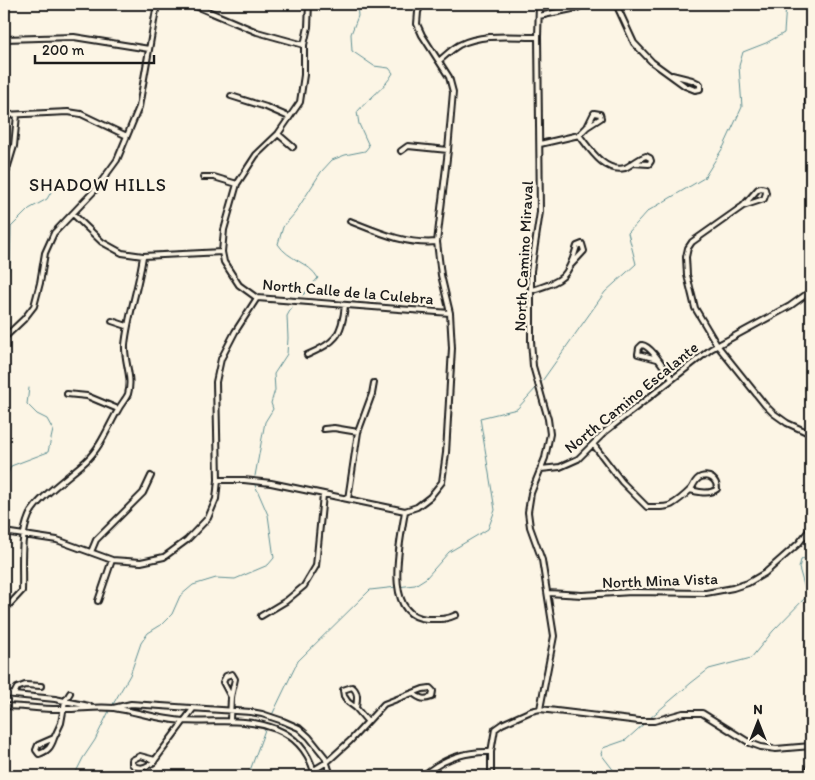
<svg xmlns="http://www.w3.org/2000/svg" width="815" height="780" font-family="Itim,sans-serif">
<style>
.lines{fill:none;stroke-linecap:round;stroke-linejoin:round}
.stream{stroke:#5e8f93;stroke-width:1}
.street-casing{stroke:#1c1c1c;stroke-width:8}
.street{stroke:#fcf5e5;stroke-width:4}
.labels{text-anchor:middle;stroke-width:4.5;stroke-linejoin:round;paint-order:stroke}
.street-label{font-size:16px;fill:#1c1c1c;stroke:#fcf5e5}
.neighbourhood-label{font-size:18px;letter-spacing:1px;fill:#1c1c1c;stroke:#fcf5e5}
</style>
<rect width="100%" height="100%" fill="#fcf5e5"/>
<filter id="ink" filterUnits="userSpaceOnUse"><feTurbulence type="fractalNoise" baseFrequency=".02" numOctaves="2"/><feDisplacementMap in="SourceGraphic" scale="10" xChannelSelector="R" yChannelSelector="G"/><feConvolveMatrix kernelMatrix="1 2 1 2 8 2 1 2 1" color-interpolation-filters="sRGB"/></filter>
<g filter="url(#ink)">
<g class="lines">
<path class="stream" d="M4,290L6,288L10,262L11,227L29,209L47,199L56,183
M303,295L318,278C309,262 288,260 278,244L283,227L295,213L321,172L332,160L345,155L365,151L369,146L359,124L357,112C369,98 385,88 393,73L389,68L374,66L352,51L351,34L358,16L357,4
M540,384L605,292L636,264L628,233L648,211L704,178L724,146L742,107L739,66L743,52L766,43L784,33L786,4
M255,476L265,422L273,409L271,403L275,390L274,374L287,354L288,338L287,316L292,307
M4,484L11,466L48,452L53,430L47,419L37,414L27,404L29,388
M112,706L130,675L141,643L148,633L161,625L172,614L180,596L193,585L216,578L235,579L268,565L274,558L268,515L255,485
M272,715L298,661L370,590L415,585L426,578L449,552L488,529L495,510L480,418L517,409L537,387
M649,719L691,683L709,669L751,658L773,631L807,596L799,568L801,560L811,555
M74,776L83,758L95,740L110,709
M248,776L266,727
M618,776L601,754L603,748L626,740L646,722"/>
<defs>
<path id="street" d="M191,4L257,32L304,45
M309,4L308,27L304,45V75L300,102L278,134L256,155L237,184L224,230L222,252L224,262L239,285L257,298L450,313
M539,4L538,37L540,212L531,271V341L533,366L548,419L550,434L545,458L531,493L528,512L530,527L542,560L554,636L540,709
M616,4L634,43L652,62L685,86L695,90L700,89V84L692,80L672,75
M710,4H717
M539,16L577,8L584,4
M4,39L74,37L149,49
M440,60C446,55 452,49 459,45C482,33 513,37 538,37
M231,96L266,107L289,117
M811,97L808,99V102L811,104
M4,115L68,112L81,114L127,136
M278,134L293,147
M579,135L587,127L601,118L600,114L594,113L587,127
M540,144L579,135C590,149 604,173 625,168C630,166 639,158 646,156L650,158L651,161L649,164L632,163
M401,151L408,146L448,150
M203,177H214L237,184
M4,179L14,146L17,115
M743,206L764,199L766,193L765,189L761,188L758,189L743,206L692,242L688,248L686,257L687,275L695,308L717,345L765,405L773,413L787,423L811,434
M73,214L102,242L122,253L143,256L222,252
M350,221C378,232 406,245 437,242
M530,291C563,280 567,280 577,246L582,244L584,251L571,265
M809,293L811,304
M112,321L127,326
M4,338L24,319L34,306L40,283L45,253L54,233L95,190L117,160L139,107L157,4
M307,355C335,343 342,336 345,305
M657,359L638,354L639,348L642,345C652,346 665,370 672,379
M67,394L87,396L118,409
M324,429L334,428L358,432
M593,444L622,482L647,507C654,507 665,508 671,505C678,501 686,494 691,489C694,485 695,479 701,477C710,474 717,480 717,489C709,495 699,492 690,490
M541,469L560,467L578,459L606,431L711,349L790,306L811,291
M218,480H244L271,483L405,511
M348,499L358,432L372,394L374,383
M405,511L417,507L430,497L442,482L446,453L452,348L450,313L441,275L437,242L448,150L453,92L449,77L422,35L417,24L418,12L421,4
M405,511C401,540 381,616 427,619C438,619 446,620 456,615
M4,532L57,540L112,560L141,562L164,557L187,540L208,518L216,499L218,480L216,382L221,359L235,332L257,298
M91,552L96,540L143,493L151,476
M548,593L582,595L632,592L706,593L733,588L748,583L765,573L799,543L811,528
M98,601L112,560
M9,605L22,591C23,567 19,539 29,516C37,498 71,475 86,461C101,447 108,427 118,410C121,404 126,399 128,394C133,377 124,362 125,345C128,315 139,286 143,256
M261,616L286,601L304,586L316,566L323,495
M4,694L55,699L89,706
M14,694L17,688L25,685L41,686
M4,706C24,706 44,710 65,709C81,709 98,706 114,708C138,712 161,720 185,721C218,723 243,717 276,729C298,738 310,754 315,776
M113,708L131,704L251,712L262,714L283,721L299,728L309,737L325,757L331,776
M356,708C357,700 359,692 352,687L343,690L344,696L348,702L356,708L367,721
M230,720L231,697L235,679L232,674L226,676L223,682L231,697
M54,738C51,747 48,751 39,754L36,750L38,745L54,738L61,723L65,701L70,693
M155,760L140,756L132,760V764C139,771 146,767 154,762L155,760L193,709
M314,770L327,762L350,741L384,704L423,689L430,688L433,691L432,697C424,700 420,699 414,694
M423,776C442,759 465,751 491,752
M491,776V752L495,729L502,724L531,711L540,709L639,721H654L683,713H702L750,743L761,747L776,749L811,746
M805,776L811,764"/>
</defs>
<use href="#street" class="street-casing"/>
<use href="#street" class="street"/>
</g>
</g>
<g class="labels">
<g class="street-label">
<text transform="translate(523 256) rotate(-87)" y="6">North Camino Miraval</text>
<text transform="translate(348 291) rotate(5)" y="6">North Calle de la Culebra</text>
<text transform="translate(631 397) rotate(-39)" y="6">North Camino Escalante</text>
<text transform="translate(660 580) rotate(-2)" y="6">North Mina Vista</text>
</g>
<g class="neighbourhood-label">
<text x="98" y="191">SHADOW HILLS</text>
</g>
</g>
<rect width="815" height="780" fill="none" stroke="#fcf5e5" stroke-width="20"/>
<rect x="10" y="10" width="795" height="760" fill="none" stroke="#1c1c1c" stroke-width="2" filter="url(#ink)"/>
<g transform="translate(758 722)" stroke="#fcf5e5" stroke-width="4" paint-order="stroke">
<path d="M0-4L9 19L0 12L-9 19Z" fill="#1c1c1c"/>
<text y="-8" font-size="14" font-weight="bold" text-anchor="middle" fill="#1c1c1c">N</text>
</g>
<path d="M35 55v8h119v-8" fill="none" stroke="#1c1c1c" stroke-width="2.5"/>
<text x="42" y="55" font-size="15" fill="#1c1c1c" stroke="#fcf5e5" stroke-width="4" paint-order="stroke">200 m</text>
</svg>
